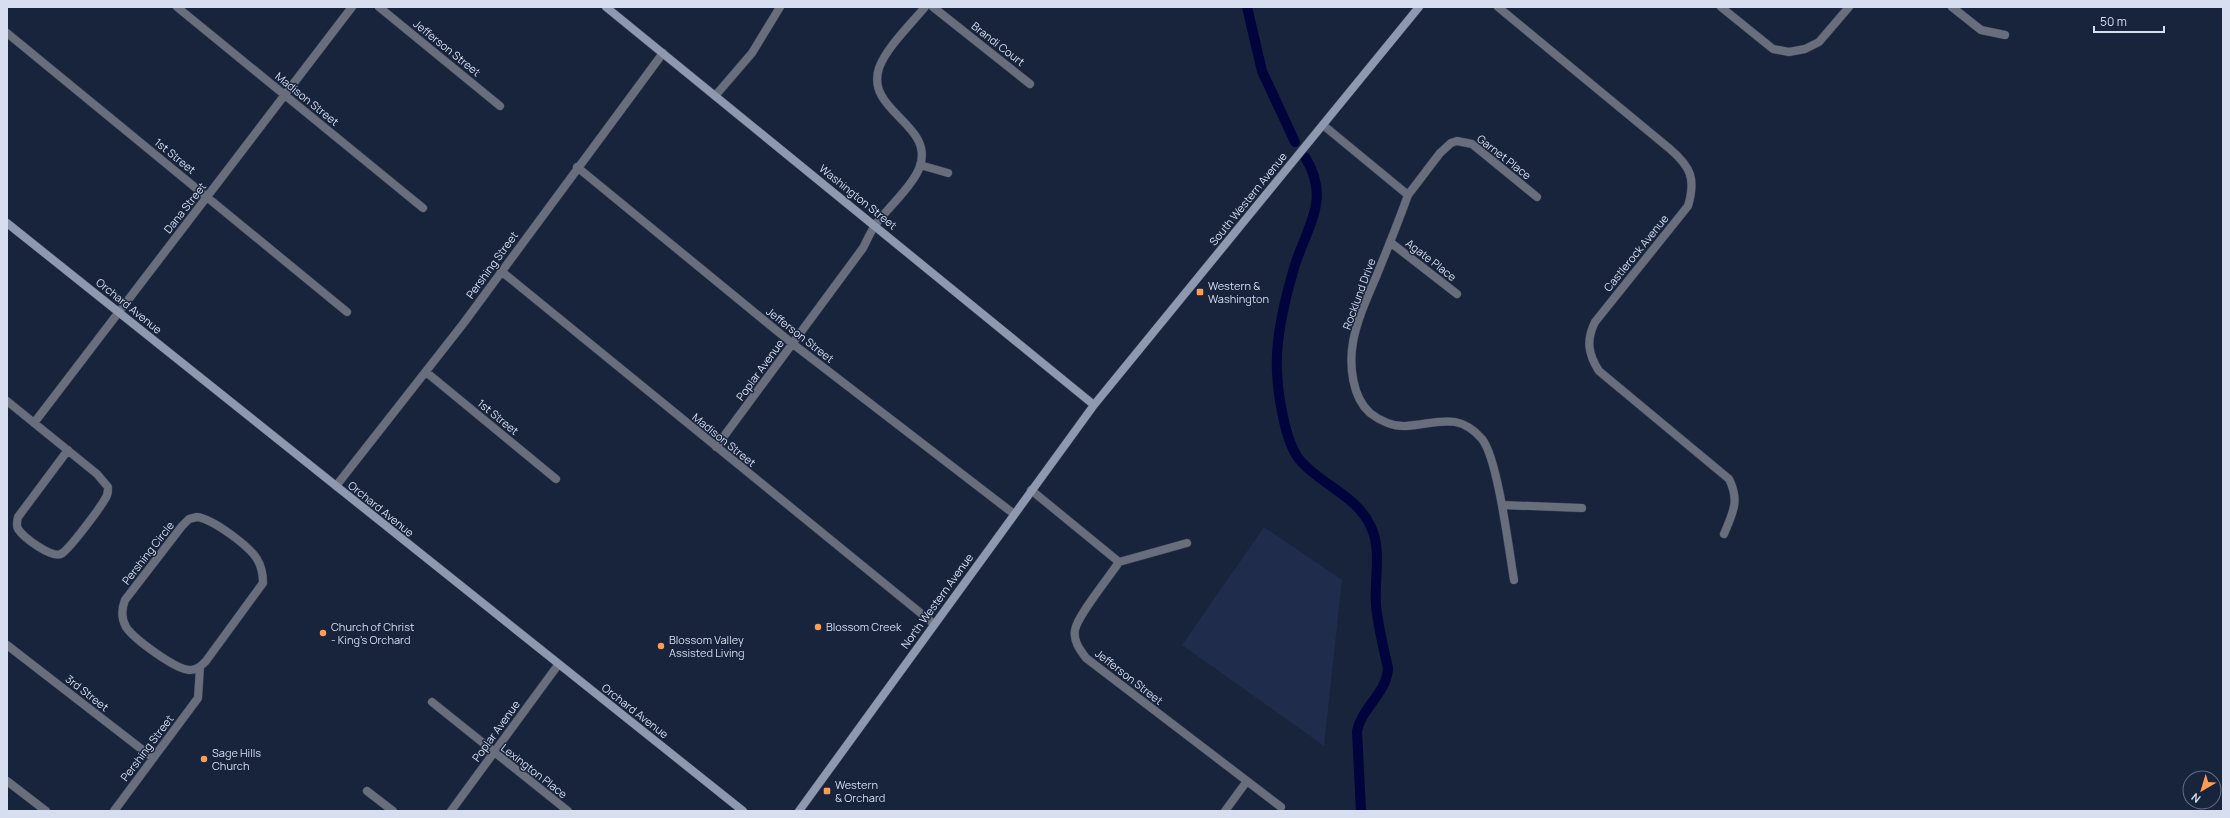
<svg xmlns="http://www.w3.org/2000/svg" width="2230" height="818" font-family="Manrope,sans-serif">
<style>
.built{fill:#1f2c4b}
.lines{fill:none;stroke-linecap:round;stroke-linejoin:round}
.canal{stroke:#01033c;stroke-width:10}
.street-casing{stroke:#333d55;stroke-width:9}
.secondary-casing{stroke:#333d55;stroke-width:9}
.street{stroke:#686e7b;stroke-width:8}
.secondary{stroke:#8e98ae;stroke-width:8}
.poi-dot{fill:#fd9d54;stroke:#18233c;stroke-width:1.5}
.labels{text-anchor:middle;stroke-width:3;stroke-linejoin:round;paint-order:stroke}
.street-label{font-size:11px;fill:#d6deef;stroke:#18233c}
.poi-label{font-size:11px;fill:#d6deef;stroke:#18233c;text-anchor:start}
</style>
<rect width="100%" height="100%" fill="#18233c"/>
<path class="built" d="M1264,527L1342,580L1324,746L1182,645Z"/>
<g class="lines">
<path class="canal" d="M1247,7L1262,71L1295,142
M1305,157C1331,199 1308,224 1295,265C1285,298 1275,337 1277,372C1278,395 1285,441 1299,459C1320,485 1357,495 1371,527C1382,550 1374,580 1376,605C1378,626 1383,647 1388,668C1387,693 1362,707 1357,731L1361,811"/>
<defs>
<path id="street" d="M177,7L423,208
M379,7L500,106
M933,7L1030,84
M1498,7L1670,149C1691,167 1696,179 1688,206L1595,322C1586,340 1588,354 1599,371L1729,479C1740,501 1733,512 1724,534
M1721,7L1773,49L1789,52L1805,49L1819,42L1849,7
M1952,7L1981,30L2005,35
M7,33L347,312
M715,96L752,53L780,7
M1323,125L1408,195C1398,223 1387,250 1376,277C1367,298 1357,320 1353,342C1349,365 1352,397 1370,413C1380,421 1394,427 1406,426C1436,424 1458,411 1482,439C1498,459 1509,551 1514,580
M920,165L948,173
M577,167L793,344L1014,514
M1408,195L1440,153L1451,143L1457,141L1472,144L1537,197
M1390,242L1457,294
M501,271L934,624
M426,372L556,479
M7,401L97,474L108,487C108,492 108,495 105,499C100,508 69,550 61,554C51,558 24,538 18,529C16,525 17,521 18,517L68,450
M34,423L352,7
M716,447L863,248C867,240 871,231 876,224C888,208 915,183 920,166C934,124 865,111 879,68C886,48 911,24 925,7
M336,486L463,324L663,53
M1031,490L1119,562
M1502,505L1582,508
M197,517C213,519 249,546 257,559C262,567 263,574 263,583L206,661C201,666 197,670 190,670C176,670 134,639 126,627C121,618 121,610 125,600L182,526L189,519Z
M1119,562C1110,576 1077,616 1075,630C1073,641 1080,650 1086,658L1281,807
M1119,562L1187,543
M7,645L153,758
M432,702L568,811
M7,781L46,811
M367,791L393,811
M114,811L198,698L200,667
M451,811L558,665
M1225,811L1247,781"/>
<path id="secondary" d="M606,7L1094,405
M7,223L743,811
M799,811L1094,405L1419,7"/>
</defs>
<use href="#street" class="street-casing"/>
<use href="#secondary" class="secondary-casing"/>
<use href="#street" class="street"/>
<use href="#secondary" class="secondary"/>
</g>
<g class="poi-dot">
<rect x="1196" y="288" width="8" height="8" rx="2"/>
<circle cx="818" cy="627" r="4"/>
<circle cx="323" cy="633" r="4"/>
<circle cx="661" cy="646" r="4"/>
<circle cx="204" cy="759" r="4"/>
<rect x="823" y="787" width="8" height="8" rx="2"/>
</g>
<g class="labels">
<g class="street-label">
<text transform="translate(998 44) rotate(38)" y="4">Brandi Court</text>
<text transform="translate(447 48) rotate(39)" y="4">Jefferson Street</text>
<text transform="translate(307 99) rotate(39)" y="4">Madison Street</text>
<text transform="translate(175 156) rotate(39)" y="4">1st Street</text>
<text transform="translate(1504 157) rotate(38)" y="4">Garnet Place</text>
<text transform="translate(858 197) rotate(39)" y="4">Washington Street</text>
<text transform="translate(1248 199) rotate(-51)" y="4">South Western Avenue</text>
<text transform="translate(185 208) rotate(-52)" y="4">Dana Street</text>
<text transform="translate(1636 253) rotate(-51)" y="4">Castlerock Avenue</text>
<text transform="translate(1431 260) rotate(38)" y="4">Agate Place</text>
<text transform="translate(492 265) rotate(-54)" y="4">Pershing Street</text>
<text transform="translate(1359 294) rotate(-70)" y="4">Rocklund Drive</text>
<text transform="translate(129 306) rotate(39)" y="4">Orchard Avenue</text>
<text transform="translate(800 335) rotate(38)" y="4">Jefferson Street</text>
<text transform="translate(760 370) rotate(-54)" y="4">Poplar Avenue</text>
<text transform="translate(498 417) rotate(39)" y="4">1st Street</text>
<text transform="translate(724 440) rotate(39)" y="4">Madison Street</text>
<text transform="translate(381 509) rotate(39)" y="4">Orchard Avenue</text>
<text transform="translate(148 553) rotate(-52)" y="4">Pershing Circle</text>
<text transform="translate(937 601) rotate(-54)" y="4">North Western Avenue</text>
<text transform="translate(1129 677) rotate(38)" y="4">Jefferson Street</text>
<text transform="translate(87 693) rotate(38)" y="4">3rd Street</text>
<text transform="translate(635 711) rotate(38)" y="4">Orchard Avenue</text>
<text transform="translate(496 731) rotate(-54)" y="4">Poplar Avenue</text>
<text transform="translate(147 748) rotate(-53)" y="4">Pershing Street</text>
<text transform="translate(534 771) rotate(38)" y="4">Lexington Place</text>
</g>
<g class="poi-label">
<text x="1208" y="290">Western &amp;<tspan x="1208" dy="13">Washington</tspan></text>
<text x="331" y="631">Church of Christ<tspan x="331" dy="13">- King's Orchard</tspan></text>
<text x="826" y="631">Blossom Creek</text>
<text x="669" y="644">Blossom Valley<tspan x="669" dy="13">Assisted Living</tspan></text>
<text x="212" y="757">Sage Hills<tspan x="212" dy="13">Church</tspan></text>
<text x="835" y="789">Western<tspan x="835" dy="13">&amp; Orchard</tspan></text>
</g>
</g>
<rect width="2230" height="818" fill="none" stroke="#d6deef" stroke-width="16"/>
<g transform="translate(2202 790) rotate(218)"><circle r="19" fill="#18233c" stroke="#646e84"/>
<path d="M0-3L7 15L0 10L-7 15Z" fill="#fd9d54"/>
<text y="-6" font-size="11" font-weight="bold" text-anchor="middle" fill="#d6deef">N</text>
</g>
<path d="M2094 26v6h70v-6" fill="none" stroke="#d6deef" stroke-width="2"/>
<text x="2100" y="26" font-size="12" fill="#d6deef" stroke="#18233c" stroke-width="3" paint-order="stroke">50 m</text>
</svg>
